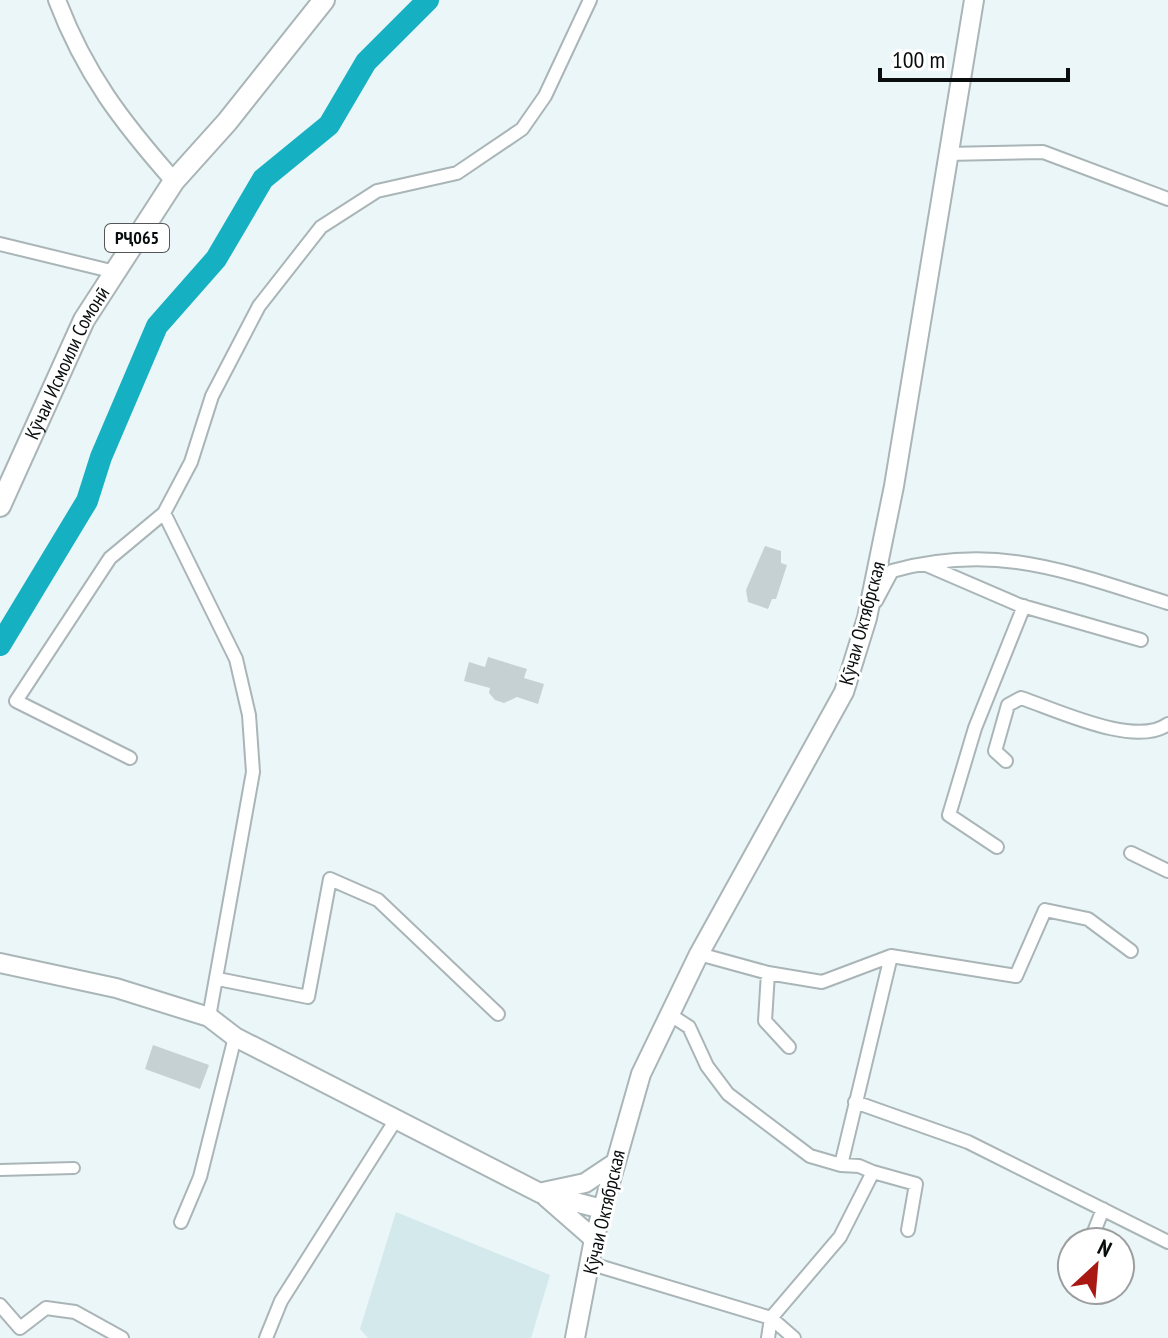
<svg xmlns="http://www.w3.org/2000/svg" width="1168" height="1338" font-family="'PT Sans Narrow',sans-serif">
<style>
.built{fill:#d4e9ec}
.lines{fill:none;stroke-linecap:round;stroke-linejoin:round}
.river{stroke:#15b0c2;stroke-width:22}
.building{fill:#c5d1d3}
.pedestrian-casing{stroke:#aab5b7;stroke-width:14}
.minor-casing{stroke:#aab5b7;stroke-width:16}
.tertiary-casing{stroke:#aab5b7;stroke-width:20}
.secondary-casing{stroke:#aab5b7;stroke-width:22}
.primary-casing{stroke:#aab5b7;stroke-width:24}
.pedestrian{stroke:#fff;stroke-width:10}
.minor{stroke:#fff;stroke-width:12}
.tertiary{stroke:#fff;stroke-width:16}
.secondary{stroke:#fff;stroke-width:18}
.primary{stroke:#fff;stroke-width:20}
.labels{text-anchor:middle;stroke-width:6;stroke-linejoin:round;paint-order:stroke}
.shield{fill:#fff;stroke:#535656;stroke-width:2}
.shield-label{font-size:18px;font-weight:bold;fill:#090d0e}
.street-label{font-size:20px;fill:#090d0e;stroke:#fff}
</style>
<rect width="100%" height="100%" fill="#eaf6f8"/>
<path class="built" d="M396,1212L550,1275L531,1338H368L360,1329Z"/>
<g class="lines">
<path class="river" d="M0,645L87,501L101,457L157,326L216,259L263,179L329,125L366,62L428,0"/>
</g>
<path class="building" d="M765,546L781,551V563L787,565L776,599H772L768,609L748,602L746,590Z
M488,657L527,669L524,678L544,684L538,704L517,697L504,703L495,700L489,693L490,688L464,681L469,662L485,667Z
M153,1045L209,1065L200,1089L145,1069Z"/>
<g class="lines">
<defs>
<path id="pedestrian" d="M0,1170L74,1168"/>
<path id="minor" d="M946,154L1043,152L1168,199
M0,244L115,272
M164,513L236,659L249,715L253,772L209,1017
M924,564L1019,605L1141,640
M876,601L892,571C998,542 1067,572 1168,603
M130,758L16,701L110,558L164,513L191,462L212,396L259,306L321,227L377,191L457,173L522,129L545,96L590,0
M1006,761L995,751L1008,705L1021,698C1057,710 1136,748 1168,724
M997,847L949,815L975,728L1024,606
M1131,853L1168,871
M891,956L1016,976L1045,910L1088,919L1131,951
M768,973L765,1021L789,1047
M218,979L308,997L330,879L378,900L498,1014
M669,1014L689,1027L707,1066L728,1094L810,1156L841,1165
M855,1102L968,1142L1168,1242
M873,1172L916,1184L908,1230
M181,1222L200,1177L235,1037
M1090,1242L1103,1209
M592,1264L771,1318L840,1237L873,1172L859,1166L841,1165L891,956L822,982L768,973L699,954
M0,1305L20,1328L46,1308L75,1312L122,1338
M771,1318L794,1338
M266,1338L281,1301L395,1121
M768,1338L771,1318"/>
<path id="tertiary" d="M57,0C85,74 122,122 174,181"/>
<path id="secondary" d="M0,963L116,988L209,1017L235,1037L540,1193L602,1209
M543,1192L585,1183L615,1163
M546,1197L594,1239
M575,1338L594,1239L641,1074L699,954L844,692L867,618L894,486L974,0"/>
<g id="primary">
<path id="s1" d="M0,506L84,320L174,181L227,122L324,0"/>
</g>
</defs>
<use href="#pedestrian" class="pedestrian-casing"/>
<use href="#minor" class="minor-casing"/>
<use href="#tertiary" class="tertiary-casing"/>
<use href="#secondary" class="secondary-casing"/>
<use href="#primary" class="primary-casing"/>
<use href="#pedestrian" class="pedestrian"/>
<use href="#minor" class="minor"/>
<use href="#tertiary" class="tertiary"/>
<use href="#secondary" class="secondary"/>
<use href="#primary" class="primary"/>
</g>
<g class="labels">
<rect class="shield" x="105" y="224" width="64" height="28" rx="6"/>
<g class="shield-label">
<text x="137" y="244">РҶ065</text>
</g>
<g class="street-label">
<text dy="7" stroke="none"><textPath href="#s1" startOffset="158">Кӯчаи Исмоили Сомонӣ</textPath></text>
<text transform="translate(862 623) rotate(-75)" y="7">Кӯчаи Октябрская</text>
<text transform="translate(604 1212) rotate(-77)" y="7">Кӯчаи Октябрская</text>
</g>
</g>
<g transform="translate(1096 1266) rotate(26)"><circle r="38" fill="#ffffff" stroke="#9d9e9f" stroke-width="2"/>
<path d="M0-6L14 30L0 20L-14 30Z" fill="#aa1814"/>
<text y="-12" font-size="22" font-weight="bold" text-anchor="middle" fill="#090d0e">N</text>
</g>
<path d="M880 68v12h188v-12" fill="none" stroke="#090d0e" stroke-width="4"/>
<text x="892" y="68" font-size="24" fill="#090d0e" stroke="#ffffff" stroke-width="6" paint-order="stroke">100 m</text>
</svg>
